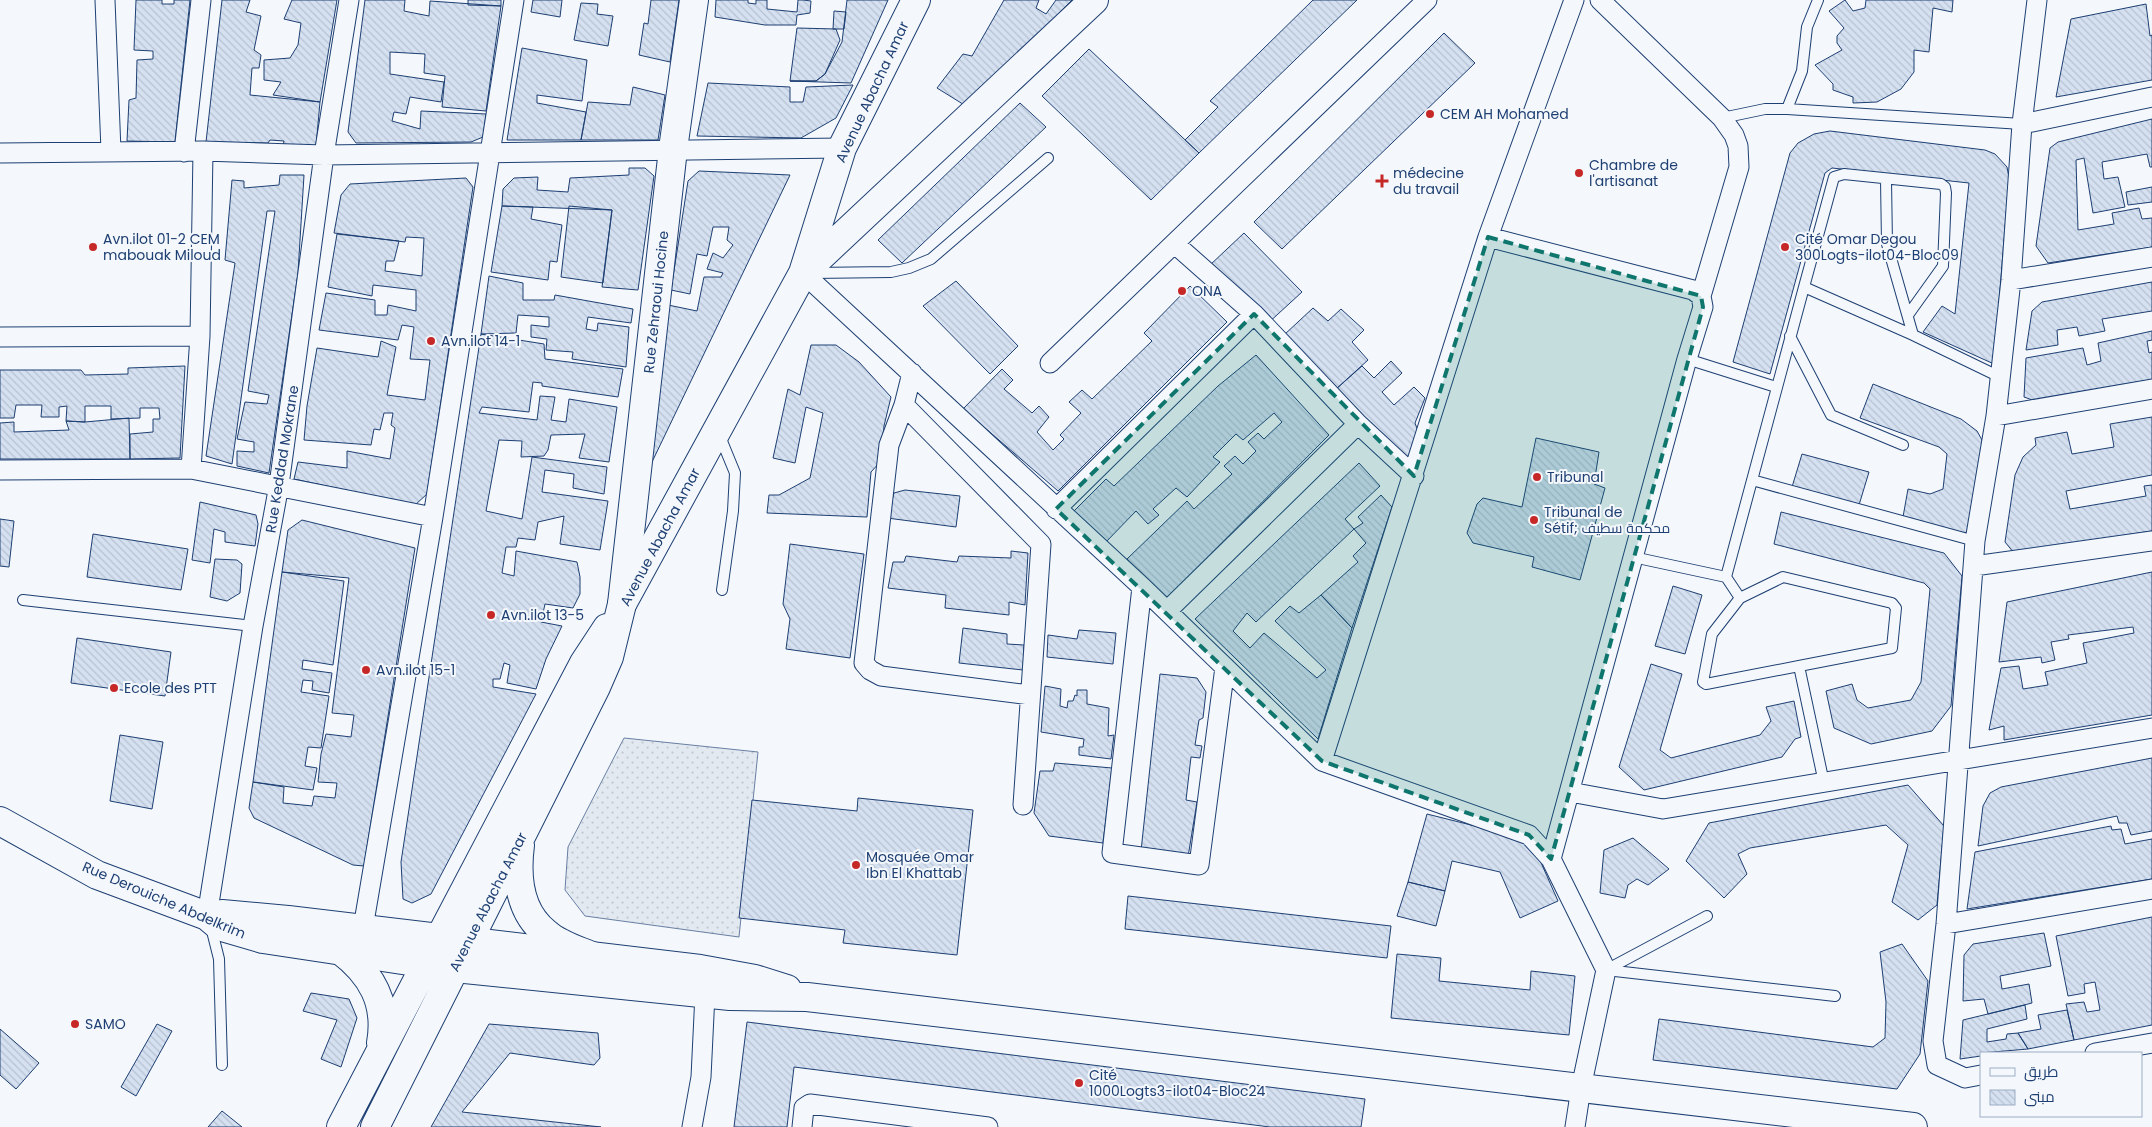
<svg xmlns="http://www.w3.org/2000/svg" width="2152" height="1127" font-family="Poppins,Cairo,sans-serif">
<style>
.garden{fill:url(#garden-dots);stroke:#687fa3}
.building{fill:url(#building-back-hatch);stroke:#1d3f73}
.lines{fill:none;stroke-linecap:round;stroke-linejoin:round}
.lane-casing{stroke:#1d3f73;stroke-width:12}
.street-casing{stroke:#1d3f73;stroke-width:21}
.secondary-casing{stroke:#1d3f73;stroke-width:30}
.primary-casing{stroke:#1d3f73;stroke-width:30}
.highway-casing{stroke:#1d3f73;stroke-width:30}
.lane{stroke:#f4f7fb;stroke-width:10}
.street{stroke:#f4f7fb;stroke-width:19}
.secondary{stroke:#f4f7fb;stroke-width:28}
.primary{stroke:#f4f7fb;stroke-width:28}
.highway{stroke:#f4f7fb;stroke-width:28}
.marked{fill:#0f766e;fill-opacity:0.2;stroke:#0f766e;stroke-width:4;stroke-dasharray:10 6;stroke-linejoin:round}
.poi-dot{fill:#c62828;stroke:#f4f7fb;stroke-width:2}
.labels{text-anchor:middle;stroke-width:4;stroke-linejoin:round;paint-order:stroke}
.street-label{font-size:14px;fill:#1d3f73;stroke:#f4f7fb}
.poi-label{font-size:14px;fill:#1d3f73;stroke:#f4f7fb;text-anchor:start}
</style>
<defs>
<pattern id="garden-dots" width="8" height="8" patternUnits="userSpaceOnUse" patternTransform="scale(1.25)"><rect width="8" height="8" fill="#e3e9f0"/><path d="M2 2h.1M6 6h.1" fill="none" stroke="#c2c9d1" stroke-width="1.8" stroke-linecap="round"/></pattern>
<pattern id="building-back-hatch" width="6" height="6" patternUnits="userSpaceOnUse" patternTransform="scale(1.25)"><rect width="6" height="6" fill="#d5e0f0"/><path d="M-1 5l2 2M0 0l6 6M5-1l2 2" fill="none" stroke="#b6c1d1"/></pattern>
</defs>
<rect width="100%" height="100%" fill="#f4f7fb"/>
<path class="garden" d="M624,738L758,752L739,937L585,916L565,890L568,847Z"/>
<path class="building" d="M136,0H162V4H174V0H190L175,142L127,141L129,100L136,98L137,60L153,59V51L134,50Z
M222,0H250L246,12L261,16L254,50L261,55L259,68H252L250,95L320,102L316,146H283L284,141L270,140L268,143L206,142Z
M292,0H337L320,102L273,95L281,82L264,80V60L290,58L298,45L301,23L284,19Z
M365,0H405L404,11L429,16L430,1L501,6L486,111L442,107L445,76L424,73L425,54L390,52V74L444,82L441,102L410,97L406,114L394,112L392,121L420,129L421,111L486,114L483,137L471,142L356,143L348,132Z
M468,0H501V6L468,5Z
M533,0H562L560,17L531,12Z
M651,0H679L670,62L639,55L644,23L648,24Z
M716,0H748V3L756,4V0H767V9L797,12L798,0H803L811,1L810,13L797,15L796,25H765L715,17Z
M847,0H888L851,83L790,81H816L825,74L842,42Z
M1004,0H1039L1036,8L1046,14L1056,0H1072L966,106L937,88L963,54L972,56Z
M1313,0H1357L1199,153L1185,140L1218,107L1210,101Z
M1845,0L1853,11L1865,8L1866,0H1953L1952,12L1933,8L1929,52L1914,50V72L1901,89L1877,102L1853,103V97L1833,90V84L1815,65L1842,50L1837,43V36L1844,28L1829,11Z
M581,3L598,4L597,14L613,16L608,46L574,40Z
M2146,4L2150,36L2152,35V80L2056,97L2071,19Z
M834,11L846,12L844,29H833Z
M797,28L836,29L840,40L825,74L816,81H790Z
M1444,33L1475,63L1282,249L1254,222Z
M522,48L587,60L582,101L537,95V103L586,112L581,140H507Z
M1089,49L1199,153L1151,200L1042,96Z
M708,83L790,87V102H803L806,87L853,85L836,118L801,138L697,136Z
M633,87L665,95L658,140H581L588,102L630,105Z
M1020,103L1046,127L902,263L878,240Z
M2152,119V167H2150L2147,154L2102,162L2104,179L2118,177L2125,207L2093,213L2084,158L2076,160L2078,230L2114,224L2112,213L2139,208L2142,219L2152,218V247L2048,263L2036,246L2050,148L2058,142Z
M1830,131L1985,150L1995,154L2007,167L2009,178L1994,364L1923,332L1942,306L1955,314L1969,183L1832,168L1825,173L1770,374L1733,362L1790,153L1798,143L1814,134Z
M629,168H645L654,176L638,290L602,287L612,210L502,206L503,189L514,178L538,177L537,190L568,192L570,178L629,175Z
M699,171L790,175L652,462L639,457L668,305L697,311L704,277H721L723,273L707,269L713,253L723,258L733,245L727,240L729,227H713L707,256L697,254L690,294L671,290L688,181Z
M280,175H304L298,273L269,473L237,466V451L254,452V442L237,439L245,402L267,404L269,395L248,391L275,211H267L232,464L206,456L235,263L225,260L232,180L244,181V188L279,185Z
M466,178L473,187L427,494L415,505L294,479L298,462L347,468V451L390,459L395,428L391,425L393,413H384L380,430L374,429L371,445L304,440L307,406L317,348L378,357L381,341L396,347L387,395L425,400L430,360L410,359L414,327L402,325L398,340L319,330L326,293L375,300V315H387L388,305L416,311V290L373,285L372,296L328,287L337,234L399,241L394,261H386L385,271L422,276L424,238L406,237L405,242L334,233L341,195L350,184Z
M2152,187V202L2128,205L2126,192Z
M502,206L533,207L531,219L562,225L557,262L550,261L548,280L491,272Z
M569,206L612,210L603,283L561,277Z
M1244,233L1302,292L1266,325L1209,266Z
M489,276L523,283V300H554L555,295L633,309L631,323L588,317L586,329L597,331L598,323L629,327L626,367L572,359L573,352L546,350L547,339L531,337V325L549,327V317L518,315L516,333L481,334Z
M956,281L1018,346L990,374L923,306Z
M2152,282V311L2102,319L2105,331L2079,336L2077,327L2057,330L2058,345L2026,350L2032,311L2042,302Z
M1190,286L1227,322L1058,491L963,409L1002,369L1013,380L1004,389L1032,413L1039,406L1049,417L1037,432L1053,450L1064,439L1060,435L1081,413L1069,402L1082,390L1092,399L1152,341L1144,333Z
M1313,308L1328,321L1341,309L1364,330L1352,342L1368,360L1335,390L1284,335Z
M2152,331V340L2147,341L2149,353L2152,352V380L2038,402L2024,397L2026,358L2083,348L2087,365L2101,361L2098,343Z
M481,334L544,344L545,359L623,369L618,397L542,386V383L533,382L529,412L482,407L479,413L537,420L540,396L555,397L551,420L566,422L569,399L617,407L609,462L579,458L585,434L551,435L548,450L544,456L521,457L522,441L499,440L486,511L522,519L532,457L607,467L604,494L573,488L574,474L545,470L542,492L608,501L600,550L560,544L564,516L538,522L535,540L518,538L516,547H506L502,573L514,576L516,551L577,562L580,577V594L573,608L545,604L541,622L562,626L546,659L536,689L507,683L510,665L504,663L500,679H493V687L536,694L431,894L412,903L403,899L401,862Z
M811,345H836L859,362L891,397L884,426L881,461L871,472L867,517L767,513L769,495H779L810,478L823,413L806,407L795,463L773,458L788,389L800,395Z
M1256,355L1329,435L1167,598L1127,559L1187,501L1194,509L1232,474L1224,466L1235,456L1243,464L1256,451L1248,442L1258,433L1264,439L1282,422L1274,413L1243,440L1236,434L1213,457L1220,462L1187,497L1176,488L1153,509L1159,515L1148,524L1136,511L1104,544L1073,512L1106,479L1114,486L1218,386Z
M1391,361L1402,373L1382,392L1394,405L1414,387L1425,398L1415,423L1418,431L1408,461L1335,390L1362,366L1374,378Z
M185,366L180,458L130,459V434L153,432V419H160L159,408H140V418L111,419V406H85V422L66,421L67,406L59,407V417H41L42,405H16L14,418H0V370H81L85,375L128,374V368Z
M1873,384L1961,419L1977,431L1982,440L1984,456L1970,532L1962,533L1903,517L1908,489L1930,494L1943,489L1947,454L1939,447L1860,418Z
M2152,417V475L2066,491L2070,509L2146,496L2144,486L2152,485V531L2014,553L2005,542L2015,475L2023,457L2036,445L2035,438L2067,432L2072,454L2114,447L2110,424Z
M129,418L130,459H0V423L14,422V432L69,430L66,421L85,422Z
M1536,438L1599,452L1594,484L1605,488L1580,580L1532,567L1534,557L1473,543L1467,533L1477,504L1483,498L1522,507Z
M1802,454L1869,472L1859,505L1792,487Z
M1359,463L1380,486L1345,519L1354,529L1256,622L1247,613L1233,631L1250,648L1264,633L1317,678L1326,670L1275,621L1290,606L1299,613L1321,595L1352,628L1318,739L1195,619Z
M905,490L960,496L956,527L887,518L894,493Z
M1381,495L1392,507L1352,628L1321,595L1358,562L1353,556L1366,543L1354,529L1363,523L1358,517Z
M200,502L256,515L258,524L255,546L225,542V532L214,529L210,563L192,560Z
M1781,512L1944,553L1962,576L1951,706L1932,731L1871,744L1834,728L1826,691L1852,684L1857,700L1868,708L1911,700L1921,682L1930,589L1924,583L1774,544Z
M0,519L14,521L9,567L0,566Z
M302,520L415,548L364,866L353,865L254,818L249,808L253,782L284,787L283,803L312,806L314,796L335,798L337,783L318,782L321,754L326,734L351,737L354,715L332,713L349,578L282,572L288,530Z
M93,534L188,549L181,590L87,577Z
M790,544L864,554L850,658L786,649L790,619L783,604Z
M1011,551L1028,553L1025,605L1009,602V615L945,608L946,595L888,588L893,562H904L906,556L957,562L959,556L1011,558Z
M215,559L237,560L242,564L240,593L227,601L210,597Z
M282,572L344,581L333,665L303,660L302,669L332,673L329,693L312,690L313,681L303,680L301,692L329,696L321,748L308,747L305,766L317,768L313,790L253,782Z
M2152,572V715L2004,740V726L1989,730L2001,668L2019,666L2023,689L2048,685L2045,672L2087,663L2083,643L2134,633L2133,627L2068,635L2069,639L2051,642L2055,660L2042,663L2041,657L1999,662L2007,602Z
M1673,586L1702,595L1685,654L1655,646Z
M963,628L1007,634V644L1024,645L1023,670L959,663Z
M1079,630L1116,633L1113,664L1047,657L1048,635L1077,639Z
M77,638L171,652L165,696L71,683Z
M1651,664L1682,674L1660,750L1671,758L1760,735L1771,721L1766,707L1794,701L1801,737L1795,739L1782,757L1644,790L1619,767Z
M1160,674L1197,678L1206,692L1203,718L1199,720L1195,745L1202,746L1200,758L1191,757L1186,800L1197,802L1188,857L1141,851Z
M1045,686L1061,689L1060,706L1067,708L1068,701H1073L1075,695L1077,696V690H1087V704L1109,708L1108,736L1114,735L1111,759L1079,755V747H1083L1084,739L1041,732Z
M120,735L163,742L152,809L110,801Z
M2152,758V831L2131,835L2127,823H2119L2117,816L1978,846L1983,806L1990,793L2001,787Z
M1055,763L1112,768L1103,843L1049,836L1034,813L1040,771H1053Z
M1908,785L1944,826L1937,905L1918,920L1892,902L1908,845L1886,825L1750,848L1738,854L1747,874L1724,898L1686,861L1709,823Z
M858,798L973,810L957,955L843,943L845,930L739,918L752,800L857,811Z
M1427,814L1531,840L1558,901L1520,918L1500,872L1452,861L1445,891L1408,882Z
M2111,826L2112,830L2121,829L2125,844L2152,839V879L1967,909L1975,852Z
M1633,838L1669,869L1648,885L1637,879L1628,885L1625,898L1600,893L1604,850Z
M1408,882L1445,891L1436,926L1397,916Z
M1128,896L1391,926L1387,958L1125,929Z
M2152,917V1025L2074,1040L2066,1004L2084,1002L2087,1012L2100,1010L2095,982L2084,984L2085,993L2068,996L2056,936Z
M2044,933L2051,966L2000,976L2002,989L2029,984L2032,1003L1988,1014L1984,999L1963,1001L1964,955L1973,944Z
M1902,944L1928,981L1920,1054L1897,1089L1653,1060L1659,1019L1873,1047L1885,1038L1886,1002L1880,952Z
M1397,954L1441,958L1439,981L1530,990L1531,971L1575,976L1569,1035L1391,1018Z
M311,993L349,999L357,1018L341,1067L321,1059L337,1020L303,1011Z
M2025,1005L2027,1019L1987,1029V1042L2006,1039L2007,1034L2018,1033L2028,1049L1981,1053V1056L1960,1059L1963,1020Z
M2067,1010L2074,1040L2028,1049L2018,1033L2041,1029L2038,1015Z
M747,1022L1365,1099L1361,1127H1270L794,1067L787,1127H734Z
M157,1024L172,1031L136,1096L121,1087Z
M489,1024L598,1033L600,1058L594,1065L510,1053L462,1112L601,1127H431Z
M0,1029L39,1063L16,1089L0,1075Z
M222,1111L242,1127H208Z"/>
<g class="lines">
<defs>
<path id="lane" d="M1787,109L1802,71L1807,27L1818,0
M1722,118L1765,109H1787L2022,124
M1886,180L1887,244L1913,335
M812,273L891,272L909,268L931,259L1048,158
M1804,287L1834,177L1844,174L1941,184L1945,187L1946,193L1943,266L1908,315
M1790,336L1831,415L1903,445
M1687,359L1776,387
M719,434L735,473L733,511L722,590
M1752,480L1975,541
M1633,557L1726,577L1740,598L1783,577L1892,603L1896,608L1892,648L1799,666
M1726,577L1804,287L1913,335L2000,377
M1740,598L1712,634L1703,682L1706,684L1799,666L1824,783
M23,600L253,626
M211,927L219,959L222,1065
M1606,970L1835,996
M1606,970L1707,916"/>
<path id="street" d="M105,0L111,151
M1600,0L1722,118L1734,135L1738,146L1739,167L1701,296
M2022,124L2152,97
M184,152L201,0
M0,153L203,151L324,155L842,148
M1488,237L1693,290L1701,296L1703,307L1687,359L1551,859
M1175,244L1254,314L1358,424L1414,476
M803,273L1142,587L1322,761L1529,835L1551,859L1606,970L1581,1088L1575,1127
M2011,280L2152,257
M0,337L200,336
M1050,363L1427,0
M912,373L904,405L1041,544L1023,805
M904,405L889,445L864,663L870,670L881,676L1030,695
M1996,416L2152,389
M191,469L200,336L203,151
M0,470L191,469L433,517
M1056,509L1254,314
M1974,566L2152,541
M1142,587L1112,853L1199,865L1225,667
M1167,611L1358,424
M1322,761L1488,237L1574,0
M1570,792L1663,809L2152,728
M207,916L253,626L279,485L324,155L349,0
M1946,924L2152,889
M363,928L433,517L514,0
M2095,1053L2152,1043
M1981,1075L1965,1078L1937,1065L1933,1041L1946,924L1975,541L1996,416L2011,280L2022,124L2037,0
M692,1127L701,1077L705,994L702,982
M802,1127L804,1108L810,1104L988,1127"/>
<path id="secondary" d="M622,604L673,149L694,0
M0,821L97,875L207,916L219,926L263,939L455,968L730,996L807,997L1913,1127
M211,916L222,914L288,920L700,969L755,979L787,989"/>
<path id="primary" d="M804,272L1094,0
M520,845C516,876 519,912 546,933C559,945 578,950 594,957
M426,964L584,663L607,628
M455,968L596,687L609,657L622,604L803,273L842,148L916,0"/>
<path id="highway" d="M340,950C372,974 388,1003 381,1043
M341,1127L426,964
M375,1127L455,968"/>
</defs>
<use href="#lane" class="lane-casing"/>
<use href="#street" class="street-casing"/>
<use href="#secondary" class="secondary-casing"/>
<use href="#primary" class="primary-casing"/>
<use href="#highway" class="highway-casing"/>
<use href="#lane" class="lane"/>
<use href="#street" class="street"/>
<use href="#secondary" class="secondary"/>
<use href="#primary" class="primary"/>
<use href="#highway" class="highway"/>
</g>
<path class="marked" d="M1488,237L1701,296L1703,307L1551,859L1529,835L1322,761L1056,509L1254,314L1414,476Z"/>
<g class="poi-dot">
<circle cx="1430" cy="114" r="5"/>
<circle cx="1579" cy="173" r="5"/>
<path d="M1379.5 173.5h5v5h5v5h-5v5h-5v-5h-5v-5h5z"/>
<circle cx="93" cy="247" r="5"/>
<circle cx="1785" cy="247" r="5"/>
<circle cx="1182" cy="291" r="5"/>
<circle cx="431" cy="341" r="5"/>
<circle cx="1537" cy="477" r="5"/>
<circle cx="1534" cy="520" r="5"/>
<circle cx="491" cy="615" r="5"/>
<circle cx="366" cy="670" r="5"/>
<circle cx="114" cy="688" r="5"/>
<circle cx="856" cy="865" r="5"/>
<circle cx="75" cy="1024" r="5"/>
<circle cx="1079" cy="1083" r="5"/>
</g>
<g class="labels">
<g class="street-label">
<text transform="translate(872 92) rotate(-65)" y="5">Avenue Abacha Amar</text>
<text transform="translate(656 302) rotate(-84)" y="5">Rue Zehraoui Hocine</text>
<text transform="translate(282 459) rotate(-81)" y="5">Rue Keddad Mokrane</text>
<text transform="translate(660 537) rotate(-62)" y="5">Avenue Abacha Amar</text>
<text transform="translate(164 900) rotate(23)" y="5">Rue Derouiche Abdelkrim</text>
<text transform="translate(488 902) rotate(-63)" y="5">Avenue Abacha Amar</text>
</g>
<g class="poi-label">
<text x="1440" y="119">CEM AH Mohamed</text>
<text x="1589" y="170">Chambre de<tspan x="1589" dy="16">l'artisanat</tspan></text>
<text x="1393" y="178">médecine<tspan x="1393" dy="16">du travail</tspan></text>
<text x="103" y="244">Avn.ilot 01-2 CEM<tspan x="103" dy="16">mabouak Miloud</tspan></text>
<text x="1795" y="244">Cité Omar Degou<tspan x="1795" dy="16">300Logts-ilot04-Bloc09</tspan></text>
<text x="1192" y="296">ONA</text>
<text x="441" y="346">Avn.ilot 14-1</text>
<text x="1547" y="482">Tribunal</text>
<text x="1544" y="517">Tribunal de<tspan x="1544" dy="16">Sétif; محكمة سطيف</tspan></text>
<text x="501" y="620">Avn.ilot 13-5</text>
<text x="376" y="675">Avn.ilot 15-1</text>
<text x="124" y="693">Ecole des PTT</text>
<text x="866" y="862">Mosquée Omar<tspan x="866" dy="16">Ibn El Khattab</tspan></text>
<text x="85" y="1029">SAMO</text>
<text x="1089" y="1080">Cité<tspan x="1089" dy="16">1000Logts3-ilot04-Bloc24</tspan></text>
</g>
</g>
<rect x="1980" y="1052" width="162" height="65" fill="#f4f7fb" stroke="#9eadc5"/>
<rect x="1990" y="1068" width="25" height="8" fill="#f4f7fb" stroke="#9eadc5"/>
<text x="2024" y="1077" font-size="15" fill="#1d3f73">طريق</text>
<rect x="1990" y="1090" width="25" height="15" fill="url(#building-back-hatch)" stroke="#9eadc5"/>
<text x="2024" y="1102" font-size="15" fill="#1d3f73">مبنى</text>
</svg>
